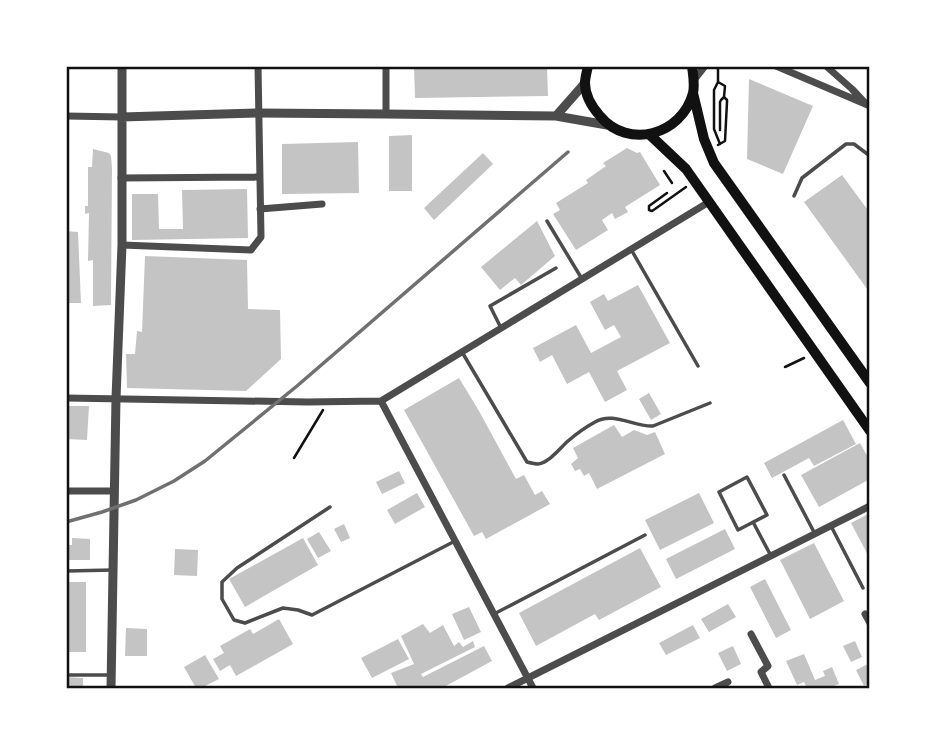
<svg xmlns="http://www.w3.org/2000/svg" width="936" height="755" font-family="'Titillium Web',sans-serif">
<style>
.building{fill:#c4c4c4}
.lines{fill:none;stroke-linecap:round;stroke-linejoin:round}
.path{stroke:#111;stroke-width:2.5}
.service{stroke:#4c4c4c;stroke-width:3.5}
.minor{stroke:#4c4c4c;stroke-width:7}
.tertiary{stroke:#4c4c4c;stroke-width:9}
.primary{stroke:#111;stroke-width:10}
.rail{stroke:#707070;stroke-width:3.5}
.neatline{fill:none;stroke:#111;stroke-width:2.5}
</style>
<rect width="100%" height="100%" fill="#fff"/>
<path class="building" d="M414,66H547L548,96L415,98Z
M749,79L813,106L783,174L747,159Z
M412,135V191H389V136Z
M358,142L359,193L282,194V144Z
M627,148L637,153L640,152L660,185L625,207L628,212L615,219L612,213L602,220L608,230L576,250L553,214L560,210L556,203L588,183L586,180L606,166L603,163Z
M93,149L109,153L111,156L112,168L111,305L93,306V260L88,261L89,213L85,214V206H88V167H92Z
M483,153L493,164L434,220L424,208Z
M842,175L870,213V293L804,202Z
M247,189L248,238L132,240V194H158L159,229H183L182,190Z
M537,221L555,256L521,285L515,278L500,290L481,267Z
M66,231L78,232L81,303H66Z
M145,256L247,260L248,309L280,310L281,359L246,391L127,388L126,354H135L137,331L142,332Z
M638,285L670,343L617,371L627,390L605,402L589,372L567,384L552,355L540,362L533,348L576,325L591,353L621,337L614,325L605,330L590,302L604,294L608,301Z
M459,378L479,411L516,479L524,475L535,495L542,491L550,504L486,539L482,532L474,536L404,410Z
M649,393L661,414L651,420L639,399Z
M66,406H89L87,440L66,439Z
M843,420L856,444L814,466L809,458L772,478L764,463Z
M614,425L622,437L634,430L647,435L655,432L665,454L597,489L589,473L584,476L580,469L575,471L571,464L578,458L573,448Z
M860,443L870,461V479L819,507L801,475Z
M399,471L405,483L382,494L376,482Z
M417,493L425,507L395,524L387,510Z
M699,493L714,523L660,550L645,520Z
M870,513V559L851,523Z
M344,524L350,538L341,542L334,529Z
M725,529L735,549L676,579L666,559Z
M319,532L331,551L318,558L307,539Z
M72,538L90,539V560H66V545H72Z
M303,538L318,565L245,607L229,579Z
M814,543L844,601L810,619L780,560Z
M640,548L661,587L599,620L595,614L536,646L519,613Z
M175,549L198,550L197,576L174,575Z
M765,579L791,630L776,638L750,587Z
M66,582H86V652H66Z
M728,604L736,617L709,632L701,619Z
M469,607L481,632L464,640L452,614Z
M279,619L293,644L236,676L230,665L220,671L213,659L224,653L220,646L250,629L253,634Z
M423,624L430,633L443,625L454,646L459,642L463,647L473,641L475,647L421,674L423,677L484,646L492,661L442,688H398L391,673L414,664L401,636Z
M693,625L700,638L666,655L659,643Z
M126,628L147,629V656H125Z
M398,639L409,659L372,678L361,658Z
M855,641L862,657L851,662L843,646Z
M733,646L741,664L727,671L718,653Z
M804,654L815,680L825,676L823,671L832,667L839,684L828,688H807L804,682L797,685L786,661Z
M205,655L219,679L201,688H196L184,667Z
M868,664L870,683L864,686L856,670Z
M66,677L83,678V688H66Z"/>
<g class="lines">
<path class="path" d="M718,66V82L714,90V129L720,144
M718,82L725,86L724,97
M718,145L725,141L727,102V100L724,97L721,100L720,102V130
M664,171L672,183
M667,193L649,206V210L652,211L655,209L686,187
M785,367L804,358
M294,458L323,410"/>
<path class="service" d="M794,196L802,178L846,144H854L870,156
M547,221L582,279
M632,251L698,366
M501,328L490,306L556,268
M462,352L527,462C531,463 535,464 538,464C550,462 560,448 568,441C576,434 586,427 595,422C613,411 634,427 653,426L710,403
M784,475L814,532
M747,477L767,515L738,530L719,492Z
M330,507L237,568L222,582V599L234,620L245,623L283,608L298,610L312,615L455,541
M753,522L770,554
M831,526L863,588
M66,571L113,570
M494,614L645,535
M66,675H109"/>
<path class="minor" d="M776,66L870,106
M826,66L852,89L866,104
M694,80L705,66
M386,114V66
M66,116L122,117
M121,178L259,177
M260,209L322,204
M122,245L251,250L261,237L258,66
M66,398L307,402L381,401L709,202
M381,401L533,688
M66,491H114
M865,614L870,623
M751,634L768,666L761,672L769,688
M508,688L870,506
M715,688L728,682"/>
<path class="tertiary" d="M556,116L585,83
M122,117L257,113L386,114L556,116L607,125
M111,688L116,398L122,245V66"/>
<path class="primary" d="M588,66C587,71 585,78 585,83C585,95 592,107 600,116C628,150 682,135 693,93C695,84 693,75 692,66
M693,93L704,139L714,163L870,383
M650,135L686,169L870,431"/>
<path class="rail" d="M66,522L102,512L136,500L174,481L205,461L297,386L568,152"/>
</g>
<rect width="936" height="755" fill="none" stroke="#ffffff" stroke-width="136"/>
<rect x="68" y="68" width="800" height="619" class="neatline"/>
</svg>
